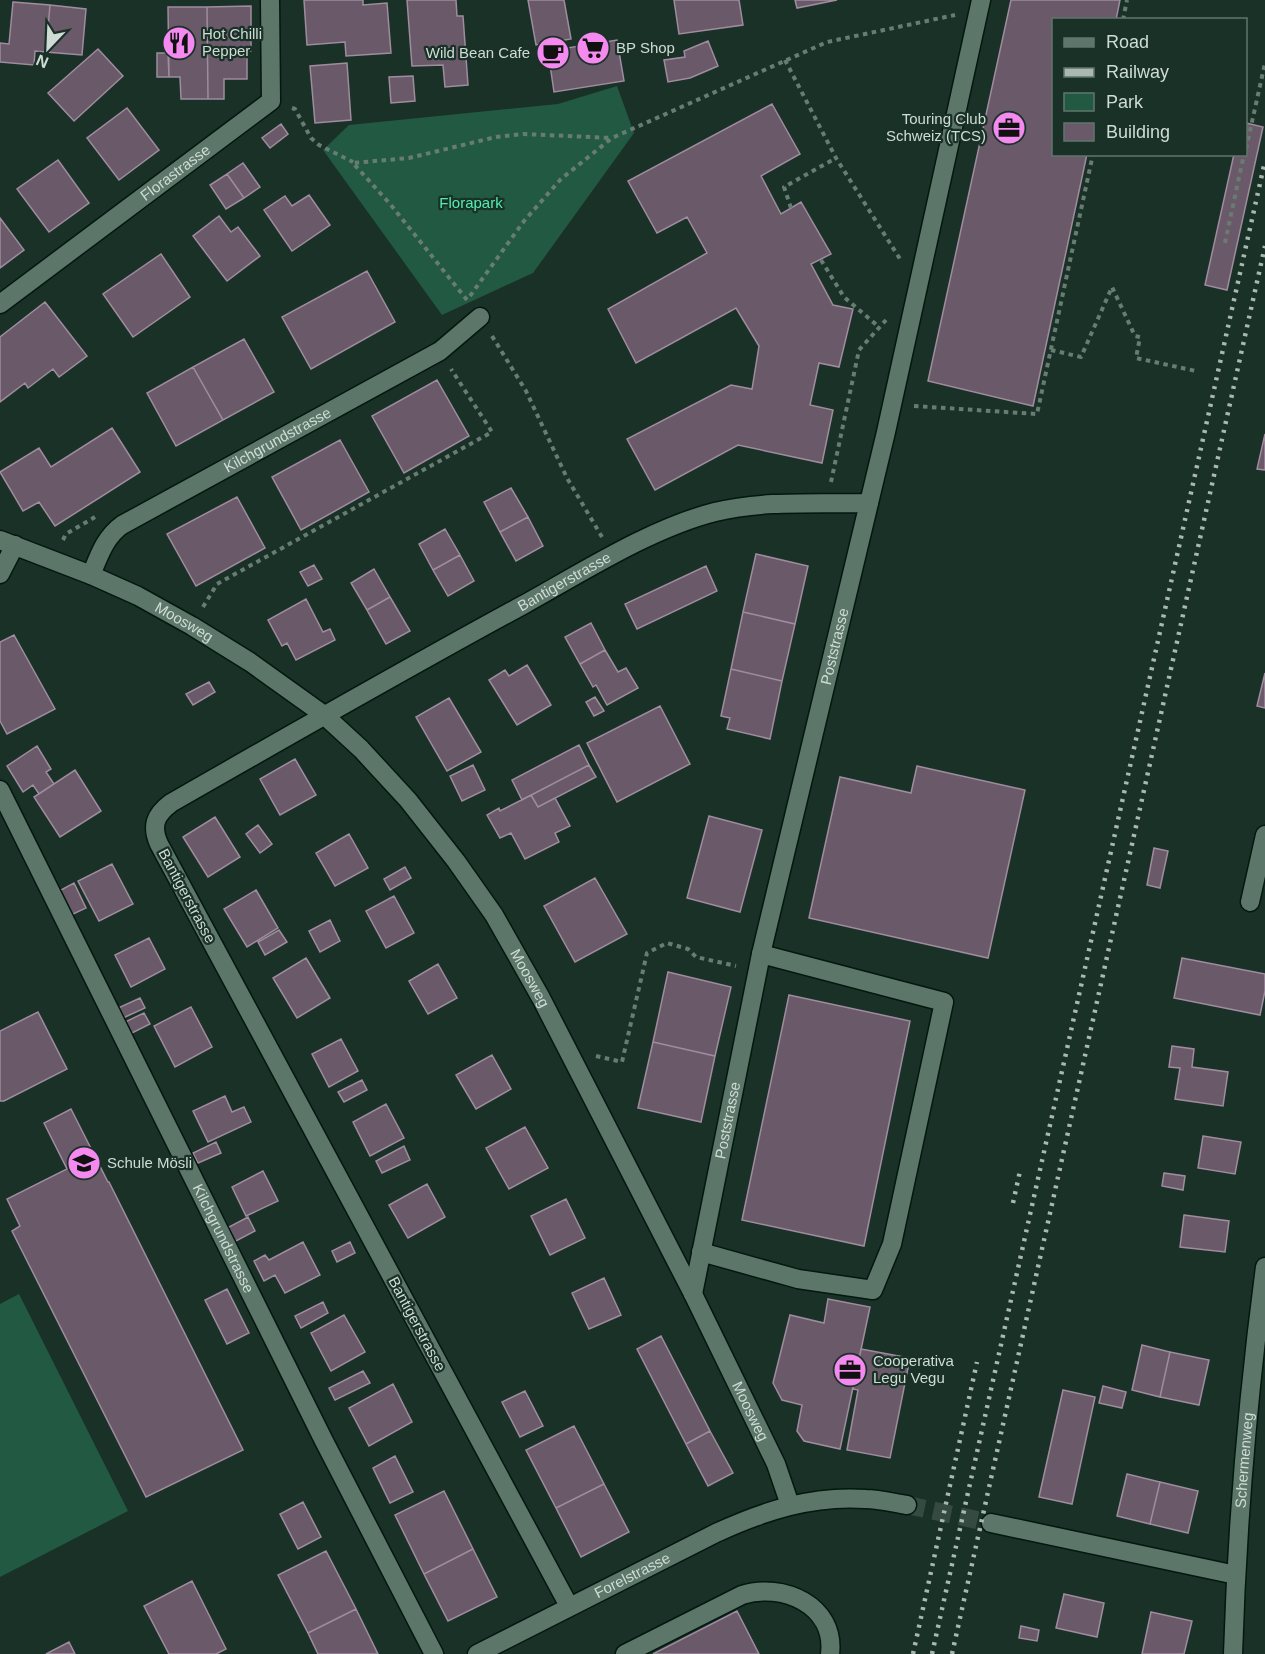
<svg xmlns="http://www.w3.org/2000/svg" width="1265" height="1654" font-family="Helvetica,sans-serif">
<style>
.green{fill:#215943}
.building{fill:#6a5969;stroke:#9f8c9e;stroke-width:1.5}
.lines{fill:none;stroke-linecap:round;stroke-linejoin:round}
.minor-tunnel{stroke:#354b41;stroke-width:18;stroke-dasharray:18 9;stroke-linecap:butt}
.minor-casing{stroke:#031810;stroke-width:21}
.path{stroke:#697c74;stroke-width:4;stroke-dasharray:4.5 4.5;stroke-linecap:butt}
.minor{stroke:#5d766a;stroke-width:18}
.rail{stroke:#a9b9b1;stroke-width:4.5;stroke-dasharray:3 6;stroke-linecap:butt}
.labels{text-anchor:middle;stroke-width:4.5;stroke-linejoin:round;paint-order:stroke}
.poi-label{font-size:15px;fill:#cedcd5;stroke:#1a3127;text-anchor:start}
.street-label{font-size:15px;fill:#cedcd5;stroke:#1a3127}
.park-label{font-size:15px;fill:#53edb4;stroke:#1a3127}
</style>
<rect width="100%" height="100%" fill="#1a3127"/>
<path class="green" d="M617,86L634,133L533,273L442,315L323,150L349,125L558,104Z
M19,1294L128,1511L0,1577V1304Z"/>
<path class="building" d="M304,0H363V5L387,3L391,53L346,56L345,42L307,45Z
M407,0H456L457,16H463L468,85L445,87L443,65L412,66Z
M528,0H564L571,39L536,45Z
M674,0H739L743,25L679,34Z
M795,0H837L797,8Z
M1011,0H1120L1116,20H1054V154H1087L1033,406L928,381Z
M13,2L50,5L46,52L35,51L34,65L0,62V43L9,44Z
M50,5L86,9L82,55L46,52Z
M251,6V51L247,52V79H224V99H208L207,7Z
M168,7H207L208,99H181L180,77H169Z
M617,40L624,81L554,92L548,51Z
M708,41L718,66L690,78L668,82L664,60L685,57L684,51Z
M98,49L123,76L74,121L48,93Z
M157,53H168L169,77H157Z
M347,63L351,120L315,123L310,66Z
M413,76L415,101L391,103L389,77Z
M772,104L800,154L761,176L781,214L801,202L831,254L811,264L833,305L853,309L839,367L819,363L810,405L833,410L822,463L738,445L655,490L627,439L731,385L752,389L759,346L736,308L636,363L608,309L707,253L687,217L657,233L628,181Z
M127,108L159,150L119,180L87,138Z
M1246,123L1263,127L1227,290L1205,285L1234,154H1246Z
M281,124L288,134L270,148L262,138Z
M58,160L89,203L49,232L17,189Z
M243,163L260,187L244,198L227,174Z
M227,174L244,198L226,209L210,185Z
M309,195L330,225L292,251L264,210L285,196L292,206Z
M219,216L231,232L238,227L260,256L227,281L193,236Z
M0,218L24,250L0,268Z
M161,254L190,297L133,337L103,294Z
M367,271L395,322L311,369L282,317Z
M45,302L87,356L59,377L53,369L28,388L25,383L0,402V337Z
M244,339L274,392L223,420L193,367Z
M193,367L223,420L176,446L147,393Z
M437,380L469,436L404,473L372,416Z
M112,428L140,472L55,526L39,502L23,511L0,472L39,448L51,467Z
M1265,434V470L1257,469Z
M340,440L369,492L301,530L272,477Z
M511,488L528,517L500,532L484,502Z
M237,497L265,548L196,586L167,534Z
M528,517L543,546L516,561L500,532Z
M445,529L460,555L433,570L419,544Z
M756,554L808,566L795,624L743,612Z
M460,555L474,581L448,596L433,570Z
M314,565L322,579L308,586L300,572Z
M706,566L717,591L637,629L625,604Z
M374,569L390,597L367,610L351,583Z
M390,597L410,631L386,644L367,610Z
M306,599L323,632L330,629L335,640L296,660L287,643L282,646L268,620Z
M743,612L795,624L782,681L731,669Z
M591,623L605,650L580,664L565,637Z
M14,635L55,709L7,734L0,721V642Z
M605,650L618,672L626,668L638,688L607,705L596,685L593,687L580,664Z
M527,665L551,705L517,725L489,680L505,670L509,676Z
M731,669L782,681L770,739L727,729L730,718L721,716Z
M1265,673V708L1257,706Z
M209,682L215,692L193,705L186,694Z
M595,697L604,711L594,716L586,702Z
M449,698L481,752L447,771L416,717Z
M660,706L690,764L617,802L587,743Z
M579,745L589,765L522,800L512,780Z
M37,746L51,769L46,772L54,784L39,794L33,785L23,792L7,766Z
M295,759L316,795L280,815L260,779Z
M473,765L485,790L462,801L450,776Z
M589,765L596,777L538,807L531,795Z
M917,766L1025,790L988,958L809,918L840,777L911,793Z
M75,770L101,811L60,837L34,797Z
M531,795L538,807L555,798L570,826L555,833L559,842L525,859L511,833L500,838L487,815L499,808L500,811Z
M709,816L762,830L740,912L687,898Z
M215,817L240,857L208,877L183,837Z
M258,825L272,844L260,853L246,834Z
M349,834L368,868L335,886L316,853Z
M1154,848L1168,851L1160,888L1147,885Z
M112,864L133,904L99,921L78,881Z
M405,867L411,878L390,890L384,879Z
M595,878L627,934L575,962L544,906Z
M74,883L86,908L71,915L59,891Z
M256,890L278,928L247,947L224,909Z
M394,896L414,933L386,948L366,911Z
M330,920L340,941L320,952L309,931Z
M279,930L287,942L265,955L258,942Z
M149,938L165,969L131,987L115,955Z
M306,958L330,998L297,1018L273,978Z
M1182,958L1265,974V991L1260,1015L1174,998Z
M438,964L457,998L428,1014L409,981Z
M668,972L731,987L715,1056L653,1042Z
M789,995L910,1021L864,1246L742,1220Z
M140,998L145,1008L123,1018L118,1008Z
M191,1007L212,1047L175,1067L154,1026Z
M38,1012L67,1069L4,1101H0V1031Z
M144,1013L150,1024L130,1034L125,1022Z
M341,1039L358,1071L329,1087L312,1054Z
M653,1042L715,1056L701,1122L638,1108Z
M1172,1046L1194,1049L1192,1067L1228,1072L1223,1106L1175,1099L1180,1068L1169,1067Z
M492,1055L511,1089L476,1109L456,1075Z
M362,1080L367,1090L344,1102L338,1092Z
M225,1096L232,1112L244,1107L251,1122L208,1142L193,1111Z
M386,1104L404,1138L370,1156L353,1122Z
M71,1109L108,1182H109L243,1450L146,1497L12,1231L20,1226L7,1199L67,1169L44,1123Z
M525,1127L548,1168L509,1189L486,1148Z
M1203,1136L1241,1142L1235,1174L1198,1168Z
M216,1142L221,1153L198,1163L193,1153Z
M404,1146L410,1160L382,1173L376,1161Z
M263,1171L278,1201L246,1216L232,1187Z
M1164,1173L1185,1176L1183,1190L1162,1186Z
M427,1184L445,1217L408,1238L389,1205Z
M566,1199L585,1238L550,1255L531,1216Z
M1184,1215L1229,1221L1225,1252L1180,1247Z
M248,1217L255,1231L234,1242L227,1228Z
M303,1242L320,1275L285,1293L275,1275L264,1281L254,1261L265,1255L269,1260Z
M350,1242L355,1253L337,1262L332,1251Z
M604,1278L621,1315L589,1329L572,1293Z
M227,1289L249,1333L227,1344L205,1300Z
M828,1299L870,1307L840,1449L804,1441L797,1431L802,1405L782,1400L773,1383L790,1315L824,1323Z
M323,1302L328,1313L301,1328L295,1316Z
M344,1315L365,1352L331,1371L311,1333Z
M661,1336L710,1431L686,1444L637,1349Z
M1142,1345L1170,1352L1160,1397L1132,1390Z
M861,1349L910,1358L890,1458L847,1450L858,1390L853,1389Z
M1170,1352L1209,1360L1199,1405L1160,1397Z
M363,1371L370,1383L335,1400L329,1388Z
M393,1384L412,1422L369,1446L349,1408Z
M1103,1386L1126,1392L1122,1408L1099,1403Z
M1063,1390L1095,1397L1072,1504L1039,1497Z
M525,1391L543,1426L520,1437L502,1402Z
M574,1426L604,1484L556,1508L526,1450Z
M710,1431L733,1473L708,1486L686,1444Z
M395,1456L413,1492L390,1503L373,1468Z
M1127,1474L1160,1482L1150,1524L1117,1516Z
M1160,1482L1198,1491L1188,1533L1150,1524Z
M604,1484L629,1532L581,1557L556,1508Z
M444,1491L473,1549L424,1574L395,1515Z
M303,1502L321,1537L298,1549L280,1514Z
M473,1549L497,1597L448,1621L424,1574Z
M326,1551L356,1609L308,1633L278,1575Z
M192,1581L226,1649L216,1654H169L144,1606Z
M1064,1594L1104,1603L1097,1637L1056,1628Z
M356,1609L378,1654H318L308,1633Z
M737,1611L759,1654H653Z
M1151,1612L1192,1621L1184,1654H1142Z
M1021,1626L1039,1630L1037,1641L1019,1638Z
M69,1642L75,1654H46Z"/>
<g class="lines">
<path class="minor-tunnel" d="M907,1505L991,1523"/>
<defs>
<g id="minor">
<path id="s1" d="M0,304L271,101L270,0"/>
<path id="s2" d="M0,540L91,575L138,596L192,626L250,662L324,715L361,749L408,800L456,861L494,915L541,998L693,1294L776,1464L790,1505"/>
<path d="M0,574L15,545"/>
<path id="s3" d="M91,575C99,556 105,537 122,525L440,351L480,317"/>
<path id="s4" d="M0,790L324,1441L434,1654"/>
<path d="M1250,902L1265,835"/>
<path d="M701,1252L798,1279L873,1290L892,1244L944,1002L761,954"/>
<path id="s5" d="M693,1294L761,954L886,432L981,0"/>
<path d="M991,1523L1236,1575"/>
<path id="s6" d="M569,1606L159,844C151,826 155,815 171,803C288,736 405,669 523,605C581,573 651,528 715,512C764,500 818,504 869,503"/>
<path id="s7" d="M477,1654L716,1533C764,1511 812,1495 866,1499C879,1499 894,1503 907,1505"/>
<path d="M625,1654L742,1595C782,1582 836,1605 830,1654"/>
<path id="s8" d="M1233,1654C1237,1525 1248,1395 1265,1267"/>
</g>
</defs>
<use href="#minor" class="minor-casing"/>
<path class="path" d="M1123,20L1127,0
M785,60L836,158L900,259
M292,108L295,109L311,138L319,145L353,162
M1246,149L1265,63
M791,208L784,187L836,158
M1225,243L1244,154
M821,260L844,297L879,327
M470,296L524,221L561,179L612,138L827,42L955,15
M467,300L391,205L353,163L409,158L496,137L523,134L612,138
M492,336L526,391L567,478L602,537
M1051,350L1081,357L1112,287L1135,336L1140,337L1136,358L1196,371
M914,406L1037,414L1093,154
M831,482L859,350L886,320
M63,540L66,534L95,517
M203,607L217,584L492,432L451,369
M596,1056L622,1062L647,953L667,943L688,949L696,957L736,966"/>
<use href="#minor" class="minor"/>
<path class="rail" d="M1013,1203L1020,1171
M913,1654L977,1362
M932,1654L1265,161
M952,1654L1265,246"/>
</g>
<defs>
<symbol id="restaurant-disc" viewBox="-11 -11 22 22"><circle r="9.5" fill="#f489f0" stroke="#1a3127"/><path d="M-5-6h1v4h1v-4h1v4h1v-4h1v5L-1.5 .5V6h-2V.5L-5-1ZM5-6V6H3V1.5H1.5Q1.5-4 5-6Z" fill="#111"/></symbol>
<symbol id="supermarket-disc" viewBox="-11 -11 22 22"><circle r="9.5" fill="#f489f0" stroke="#1a3127"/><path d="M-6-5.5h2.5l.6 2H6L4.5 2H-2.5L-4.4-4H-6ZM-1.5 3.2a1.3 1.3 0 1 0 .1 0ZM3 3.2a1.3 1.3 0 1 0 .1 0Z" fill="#111"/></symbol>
<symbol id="cafe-disc" viewBox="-11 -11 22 22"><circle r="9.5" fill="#f489f0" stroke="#1a3127"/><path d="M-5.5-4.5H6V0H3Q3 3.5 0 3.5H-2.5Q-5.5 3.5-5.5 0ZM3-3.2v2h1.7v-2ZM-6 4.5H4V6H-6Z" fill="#111"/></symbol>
<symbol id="office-disc" viewBox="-11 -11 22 22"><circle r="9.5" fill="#f489f0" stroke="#1a3127"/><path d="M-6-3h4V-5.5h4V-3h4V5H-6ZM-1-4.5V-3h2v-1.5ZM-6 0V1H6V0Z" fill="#111"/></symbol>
<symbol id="school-disc" viewBox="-11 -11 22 22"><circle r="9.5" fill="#f489f0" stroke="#1a3127"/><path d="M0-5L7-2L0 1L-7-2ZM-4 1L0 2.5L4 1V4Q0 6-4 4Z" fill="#111"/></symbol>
</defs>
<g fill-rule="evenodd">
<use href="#restaurant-disc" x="160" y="24" width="38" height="38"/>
<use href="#supermarket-disc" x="574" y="29" width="38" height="38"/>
<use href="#cafe-disc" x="534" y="34" width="38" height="38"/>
<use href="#office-disc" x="990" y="109" width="38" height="38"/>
<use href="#school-disc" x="65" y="1144" width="38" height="38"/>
<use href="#office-disc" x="831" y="1351" width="38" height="38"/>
</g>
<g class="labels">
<g class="poi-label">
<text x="202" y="39">Hot Chilli<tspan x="202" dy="17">Pepper</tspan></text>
<text x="616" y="53">BP Shop</text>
<text x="530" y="58" text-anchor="end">Wild Bean Cafe</text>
<text x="986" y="124" text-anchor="end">Touring Club<tspan x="986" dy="17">Schweiz (TCS)</tspan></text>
<text x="107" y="1168">Schule Mösli</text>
<text x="873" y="1366">Cooperativa<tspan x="873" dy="17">Legu Vegu</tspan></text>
</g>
<g class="street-label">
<text dy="5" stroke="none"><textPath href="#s1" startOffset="219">Florastrasse</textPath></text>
<text dy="5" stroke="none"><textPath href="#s3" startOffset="237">Kilchgrundstrasse</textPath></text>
<text dy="5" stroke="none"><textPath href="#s6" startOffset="1364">Bantigerstrasse</textPath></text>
<text dy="5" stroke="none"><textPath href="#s2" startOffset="202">Moosweg</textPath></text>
<text dy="5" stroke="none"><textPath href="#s5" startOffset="663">Poststrasse</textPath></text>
<text transform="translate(187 896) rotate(62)" y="5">Bantigerstrasse</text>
<text dy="5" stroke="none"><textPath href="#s2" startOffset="706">Moosweg</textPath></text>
<text dy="5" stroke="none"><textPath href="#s5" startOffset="177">Poststrasse</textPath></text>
<text dy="5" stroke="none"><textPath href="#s4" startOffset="501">Kilchgrundstrasse</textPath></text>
<text transform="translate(417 1324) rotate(62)" y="5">Bantigerstrasse</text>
<text dy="5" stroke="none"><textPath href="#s2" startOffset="1192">Moosweg</textPath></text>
<text dy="5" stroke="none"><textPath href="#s8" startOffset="194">Schermenweg</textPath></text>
<text dy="5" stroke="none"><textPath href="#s7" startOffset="174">Forelstrasse</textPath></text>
</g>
<g class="park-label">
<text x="471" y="208">Florapark</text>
</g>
</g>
<rect x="1052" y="18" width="195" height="138" fill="#1a3127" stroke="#62756d" stroke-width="1.5"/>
<rect x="1064" y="38" width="30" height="9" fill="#5d766a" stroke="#62756d" stroke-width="1.5"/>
<text x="1106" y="48" font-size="18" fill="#cedcd5">Road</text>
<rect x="1064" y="68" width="30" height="9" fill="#a9b9b1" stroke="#62756d" stroke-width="1.5"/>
<text x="1106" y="78" font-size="18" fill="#cedcd5">Railway</text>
<rect x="1064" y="93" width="30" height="18" fill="#215943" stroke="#62756d" stroke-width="1.5"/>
<text x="1106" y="108" font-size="18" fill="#cedcd5">Park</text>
<rect x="1064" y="123" width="30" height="18" fill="#6a5969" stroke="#62756d" stroke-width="1.5"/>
<text x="1106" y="138" font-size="18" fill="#cedcd5">Building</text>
<g transform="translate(48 48) rotate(203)" stroke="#1a3127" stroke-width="4.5" paint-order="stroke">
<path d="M0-4.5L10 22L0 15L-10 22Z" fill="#cedcd5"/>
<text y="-9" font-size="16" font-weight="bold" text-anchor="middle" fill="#cedcd5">N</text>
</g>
</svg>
